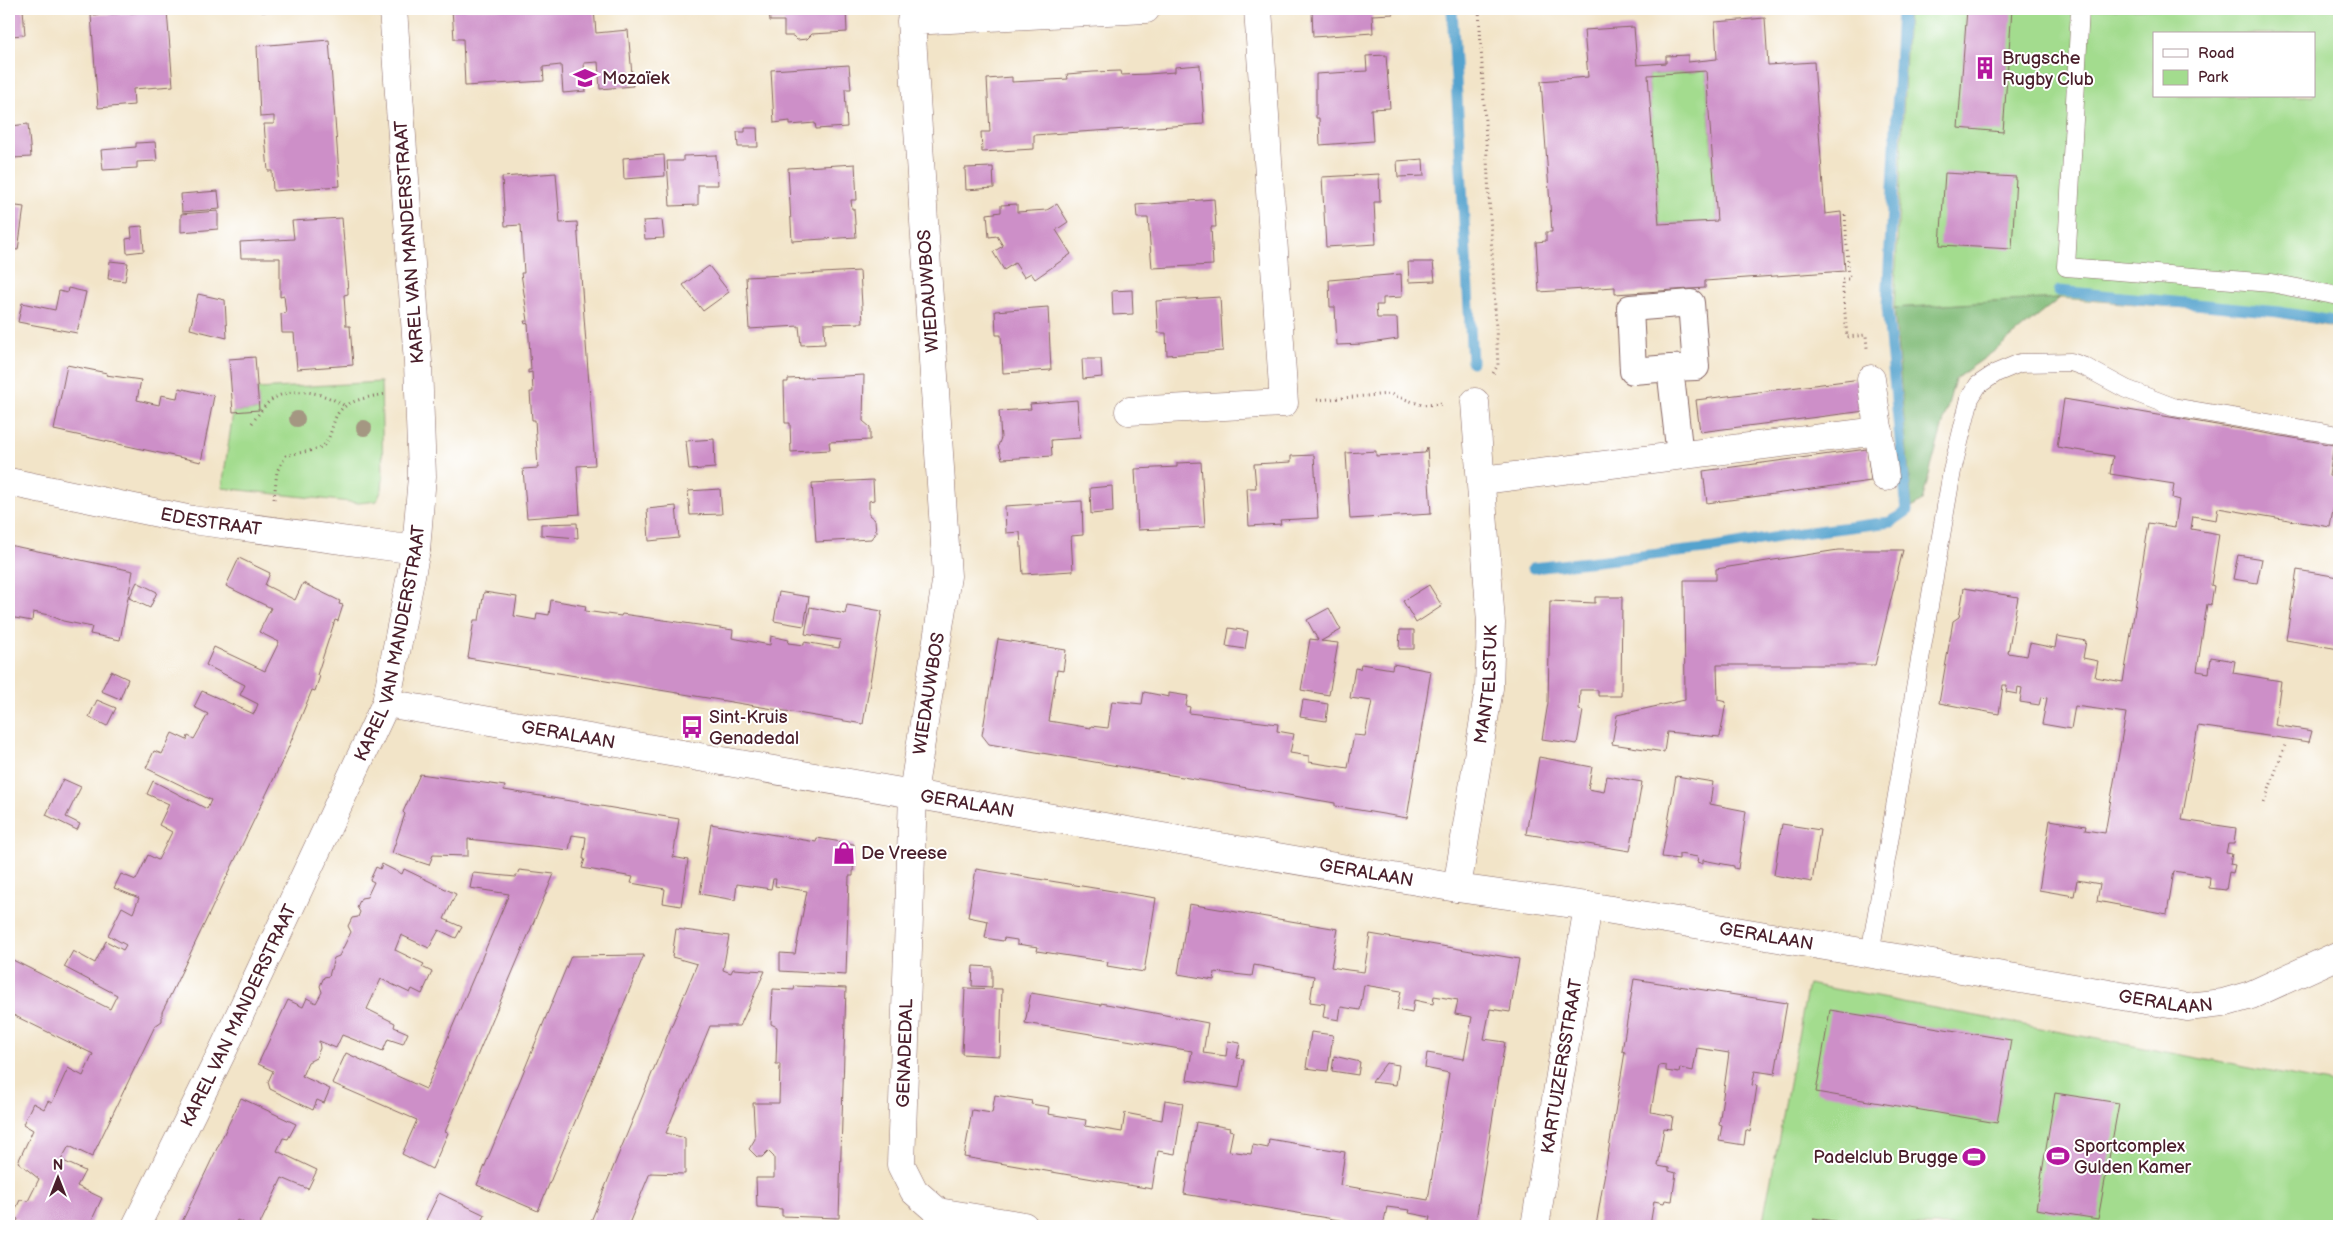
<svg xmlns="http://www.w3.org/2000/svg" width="2348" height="1235" font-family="'Balsamiq Sans',sans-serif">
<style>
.green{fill:#a3dc8e;stroke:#767e5c;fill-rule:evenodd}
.forest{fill:#82bc79;stroke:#666e52}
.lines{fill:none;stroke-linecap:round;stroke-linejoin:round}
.stream{stroke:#55a3ce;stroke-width:11}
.building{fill:#cd8fc8;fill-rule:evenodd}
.service-casing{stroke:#856462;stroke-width:19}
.pedestrian-casing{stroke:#856462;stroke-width:28}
.minor-casing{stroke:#856462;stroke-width:29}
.path{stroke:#856462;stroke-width:3;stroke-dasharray:1 4;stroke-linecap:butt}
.service{stroke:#fff;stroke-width:18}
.pedestrian{stroke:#fff;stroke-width:26}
.minor{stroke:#fff;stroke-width:28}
.tree{fill:#a49782}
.labels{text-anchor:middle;stroke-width:4;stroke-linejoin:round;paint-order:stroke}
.poi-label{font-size:18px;fill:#4a1f2b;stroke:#fff;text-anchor:start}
.street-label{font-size:18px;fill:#4a1f2b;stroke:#fff}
</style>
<rect width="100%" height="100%" fill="#fff"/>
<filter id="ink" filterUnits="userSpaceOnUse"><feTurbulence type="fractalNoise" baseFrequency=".02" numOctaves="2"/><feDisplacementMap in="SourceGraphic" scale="10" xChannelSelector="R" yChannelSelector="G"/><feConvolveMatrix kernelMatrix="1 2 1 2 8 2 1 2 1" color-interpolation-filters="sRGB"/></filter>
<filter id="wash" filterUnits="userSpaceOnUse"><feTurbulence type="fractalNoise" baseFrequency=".0096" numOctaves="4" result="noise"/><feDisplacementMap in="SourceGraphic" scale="20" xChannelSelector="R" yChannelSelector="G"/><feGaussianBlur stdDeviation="1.12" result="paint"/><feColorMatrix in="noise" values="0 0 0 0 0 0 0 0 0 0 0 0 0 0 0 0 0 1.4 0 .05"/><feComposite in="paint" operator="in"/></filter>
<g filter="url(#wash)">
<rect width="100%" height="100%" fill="#f2e4c8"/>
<path class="green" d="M1908,9H2339V328L2264,314L2060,298L1894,308ZM2154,34H2314V96H2154Z
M1706,71L1717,221L1659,224L1648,75Z
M381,382L383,479L382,489L377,501L359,503L222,488L233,412L259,410L257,389Z
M1808,984L2339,1085V1226H1762Z"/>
<path class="forest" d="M2060,298L1993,352L1955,379L1922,501L1912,508L1894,308Z"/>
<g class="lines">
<path class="stream" d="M1452,9L1472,362
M2059,291L2279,312L2339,322
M1533,568L1714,548L1801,533L1891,522L1907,511L1887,307L1902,9"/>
</g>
<g id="blocks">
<path class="building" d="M9,9H23L25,35L9,36Z
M262,9H281V10L262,12Z
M452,9H594L596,33L628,30L633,86L600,89L598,62L584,63L586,91L563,93L561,65L543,67L544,81L465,86L463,39H454Z
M769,9H846L847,32L812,34L807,39L797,40L793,36H784V21H770Z
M1317,9H1393V14L1372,15L1373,33L1313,37L1312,11H1317Z
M1967,9H2012L2003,132L1958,128Z
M167,11L173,86L133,89L134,105L98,108L91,15Z
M1765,18L1768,65L1814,62L1825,214L1841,212L1845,271L1705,281V288L1615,294V287L1539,292L1536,242L1546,241V232H1552L1541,81L1588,77L1584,30L1634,27L1637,65L1666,63V56L1688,55V62L1717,59L1715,22ZM1706,71L1717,221L1659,224L1648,75Z
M329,40L340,186L273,191L272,171H268L264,124H274V116L260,117L257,46Z
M1386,55L1390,108L1371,109L1373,141L1320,145L1319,118H1316V74L1367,71L1366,56Z
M849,65L851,89H845L847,127L816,129L815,123L790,125V121L774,123L771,70Z
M1200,65L1204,124L1034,135V149L982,152L981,132H990L987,79L1012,77V82L1068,79L1067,74L1093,72L1120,71L1121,75L1148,74L1175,72V67Z
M9,115L11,126L28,124L31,157L13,158L14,161H9Z
M745,128H757L758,147H738L737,132H745Z
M155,142L157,161L137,162V168L103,170L101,150L136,147V143Z
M664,155L665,176L624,179L623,158Z
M716,155L718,185H698V205L670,206L667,161H683V156Z
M1423,159L1424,176L1398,177L1397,161Z
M855,164L857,200H851L852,209H854L856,237L792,241L788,168Z
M993,167L994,188L966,190L965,168Z
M556,173L560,223L577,222L595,465L577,466L580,514L527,518L523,469L538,468L535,420H532L530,392H533L532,372L528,373V370H531L528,323L525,324L524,321H528L521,273H524L521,225L505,226L502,177Z
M1945,173L2016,177L2012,249L1940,245Z
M1379,174L1380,202H1374L1376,244L1326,247L1322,177Z
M218,191L220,209L182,212L181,194Z
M1214,199L1216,227H1211L1213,265L1152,268L1148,218H1137L1136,205Z
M1017,204V212L1047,210L1057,204L1068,222L1056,230L1071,254L1035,279L1031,273L1024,277L1015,263L1004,270L993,252L1003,246L997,236L989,237L987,214L1001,212V205Z
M9,205L24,207L18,250L9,249Z
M218,211V229L181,232V214Z
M342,218L348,291V294L344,295L346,326H350L353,365L297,369L294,333H282L281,314L286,313L284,296L280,297V258H241L240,242L294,239L292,221Z
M662,220L664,238L645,239L643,221Z
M142,226L144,251L127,253L126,239L132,238L131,227Z
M110,261L128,263L125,281L108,279Z
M1408,262H1433L1435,281L1409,282Z
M709,266L729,292L703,311L683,285Z
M860,271L863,323L824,324L825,344L801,345L799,326L749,329L746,277Z
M1401,274L1402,297L1383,298V305H1376L1377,318H1397L1398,339L1363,344L1337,345L1335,307H1330L1329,280Z
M68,288L86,292L77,333L18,322L22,303L55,310L59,291L67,293Z
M1132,290L1133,314L1113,315L1112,291Z
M198,294L225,300L227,338L190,329Z
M1220,297L1223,351L1167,355L1166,333H1158L1156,301Z
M1048,307L1051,370L1003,373L1001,335H996L995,311Z
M255,357L259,410L233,412L229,359Z
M1082,359H1101L1102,377L1083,379Z
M67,365L107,373L106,375L141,380L137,400L159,405L161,395L177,398L179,388L214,396L201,462L54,430Z
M864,375L863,421L870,427V440L829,442L830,450L791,452L790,423H785L784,382H788V379Z
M1861,379L1865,411L1700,432L1696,400Z
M2064,399L2334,445L2329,476L2339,478L2330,527L2218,508L2216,520L2193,516L2191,529L2219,534L2211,585L2214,586L2211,605L2207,604L2197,671L2209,673L2211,657L2235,661L2233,673L2281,681L2275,725L2312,731L2309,742L2198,726L2182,820L2236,828L2234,844H2228L2226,853L2232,854L2230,864L2235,865L2233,873L2229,872L2226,890L2209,888L2210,877L2174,871L2167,914L2097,901L2100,884L2077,880L2074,896L2039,890L2050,820L2086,826L2085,830L2105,833L2126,713L2075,706L2071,729L2042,724L2047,698L2041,697L2039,705L2020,702L2022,688L2018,687L2017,694L2006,692L2007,685H2003L1999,714L1939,703L1953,621L1959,617L1964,588L2018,597L2008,653L2027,656L2030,643L2055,648L2057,636L2086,641L2083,658L2098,661L2095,677L2123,682L2149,523L2175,527L2179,500L2172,498L2174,484L2110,474L2113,456L2057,447Z
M1077,400L1080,438L1051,440L1052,456L1002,459L998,446L1001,438L999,411L1031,409L1030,404Z
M714,439L715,468L689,470L686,441Z
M1427,447L1431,514L1350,519L1346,453L1376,451V456L1425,453Z
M1867,449L1871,481L1707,503L1703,471Z
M1314,455L1318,518L1280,520L1281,524L1249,526L1247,488H1256L1254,464L1291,462V456Z
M1201,462L1205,527L1138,530L1135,469L1177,467V463Z
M873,480L874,500L869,501V515L875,520L876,532L871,539L816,542L812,483Z
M1112,486L1113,512L1091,514L1090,488Z
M720,489L722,514L690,515L688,491Z
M1082,501L1083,535L1071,536L1073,571L1023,574L1020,532L1006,533L1005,506Z
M676,506L679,538L649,541L647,509Z
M577,523L578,538L541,535V524Z
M9,545L133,571L120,640L90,634L92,627L63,621L49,615L33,612L32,621L9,617Z
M1838,550H1903L1875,665H1717L1718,700L1726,702L1720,737L1667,732L1664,752L1612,744L1617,715L1685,700L1684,580H1716V569Z
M2238,555L2262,559L2257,583L2233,579Z
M239,558L270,573L265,585L295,600L303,583L340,601L339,604L343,605L338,621L335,620L317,675L320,676L315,691L312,690L287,751L168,1000L162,1012V1021L155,1026L92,1157L69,1146L61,1160L85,1171L77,1186L102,1198L89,1226H15L18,1219L12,1217L20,1200L28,1201L39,1179L18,1162L33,1130L23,1124L33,1103L44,1109L48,1101L52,1103L68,1068L83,1076L93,1054L9,1013V958L110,1009L117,995L64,967L73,951L95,963L106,941L123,950L126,945L108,935L122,907L133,913L139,898L114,888L121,874L136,880L148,855L158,860L172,832L159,825L169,804L147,794L153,781L207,809L211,800L146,768L154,751L162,754L172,733L187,740L188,736L194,739L208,714L194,707L202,691L254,714L258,704L240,695L245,685L206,665L214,647L265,671L279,642L259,632L271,608L226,586Z
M2297,570L2339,577V649L2286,640Z
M137,582L157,592L150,608L129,598Z
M1429,585L1442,606L1416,623L1403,601Z
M484,592L517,597L514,616L536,620L537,613L549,615L551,600L586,606L585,611L621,616L622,614L733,630L732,638L770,645L771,636L789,640L788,643L804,645V642L839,648L841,640L805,634L810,607L845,614L847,605L882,611L863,724L468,658L474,620H479Z
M779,592L809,597L804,626L774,621Z
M1595,597H1622L1621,696H1598V690H1580L1579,710L1583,711L1577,744L1542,739L1548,703L1550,601L1595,603Z
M1329,608L1341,630L1321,641L1338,643L1329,695L1301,690L1310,639L1318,640L1307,620Z
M1229,628L1248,631L1245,649L1226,646Z
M1400,630H1414V649H1399Z
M998,639L1066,650L1063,671L1057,670L1049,721L1091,728V726L1108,728L1112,701L1142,704L1144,692L1169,697V693L1188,696L1186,706L1190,707L1189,713L1278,724L1277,731L1294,734L1290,753L1309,756V762L1348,768L1354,735L1365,736L1372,701L1350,698L1355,668L1360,669L1361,664L1392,669L1393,664L1431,671L1407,818L1335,806V803L989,744L982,735Z
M111,671L128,679L120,699L101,691Z
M97,700L116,708L107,726L89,717Z
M1303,700L1328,704L1326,721L1300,717Z
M1539,757L1592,767L1588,789L1604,792L1607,776L1642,782L1630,851L1526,834Z
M420,774L505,786L504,790L679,819L673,857L688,860L681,906L663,903L665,889L631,883L633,877L582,868L585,859H583L586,837L572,835L569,850L468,839V856L433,855L429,865L392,853L405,814L403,812Z
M1676,776L1713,782L1710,804L1746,811L1738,869L1734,868V866L1703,860V864L1697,862L1698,857L1679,854V859L1662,857Z
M63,779L81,787L66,817L80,824L77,830L46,815Z
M711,824L816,842L817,838L854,844L853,876H849L846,975L780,971V953L795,954L807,891L775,886L776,879H773L771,889L737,884L735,900L700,894Z
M1782,824L1820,830L1812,882L1774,875Z
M382,864L402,874L404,869L456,894L444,919L462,927L456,938L439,930L429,948L401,935L395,950L424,964L422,967L432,972L422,994L412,989L410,993L381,979L367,1009L395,1023L394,1027L408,1033L403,1044L388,1039L383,1051L342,1035L336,1048L319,1041L320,1048L316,1058L308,1062L302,1076L330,1089L324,1103L317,1100L313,1110L270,1089L268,1082L273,1071L258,1064L288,1000L303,1007L307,998L316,1003L322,992L320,986L324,977L329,976L334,958L339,956L351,932L348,926L352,918L358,917L360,912L357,907L361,898L367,897L374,882L370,880L376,867L380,869Z
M976,869L1156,898L1144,972L1107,966L1108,962L1037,951L1038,947L1017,944V940L1004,938L1003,941L985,938L988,921L968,917Z
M519,870L554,874L445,1132L448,1133L432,1169L402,1154L417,1120L332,1083L346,1053L426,1089L509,894L470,888L473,873L516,877Z
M1189,904L1338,929L1331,967L1348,970L1364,972L1370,934L1519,959L1510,1012L1490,1009L1484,1039L1505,1042L1475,1226H1428L1430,1217L1409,1213L1410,1210L1387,1207L1383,1226H1375L1184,1194L1196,1122L1230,1128L1229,1130L1233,1131L1229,1151L1251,1154L1253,1145L1268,1148L1269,1139L1345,1152L1340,1185L1428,1200L1449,1073L1425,1068L1427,1053L1464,1059L1472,1017L1455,1014L1458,1000L1434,996L1433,1004L1414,1000L1412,1013L1397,1010L1401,991L1364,985L1360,1010L1341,1007L1339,1020L1323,1017L1325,1004L1310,1002L1314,976L1254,965L1252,976L1215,972L1214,980L1178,974Z
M676,929L729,936L723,970L731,973L733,969L765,971L740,1026H710L666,1133L685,1138V1174L650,1173L628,1226H589L697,964L672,957Z
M644,955L538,1211L477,1185L571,956Z
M973,966L992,967V987L972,986Z
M1634,979L1787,1003L1775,1074L1755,1071L1752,1085L1757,1086L1750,1132L1746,1130L1744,1145L1719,1141L1722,1126L1719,1125L1729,1053L1697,1048L1693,1071L1680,1068L1679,1073L1666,1071V1066L1659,1065L1651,1112L1673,1116L1671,1129L1664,1128L1658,1166L1669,1168V1171L1676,1173L1672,1201L1665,1200L1664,1203L1654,1201L1650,1226H1596L1625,1052L1622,1051Z
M795,986L846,988L839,1218L782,1216V1209L757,1207L756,1178H774V1157L768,1151L762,1157H757L749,1149L755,1139L753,1103H779L780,1064H776L777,1027L771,1024L773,989L794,990Z
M965,988L1002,989L1000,1056L962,1054Z
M1031,993L1101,1005V1003L1208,1023L1203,1053L1226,1056L1228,1041L1240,1043L1237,1058L1244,1059L1239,1088L1187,1080L1192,1051L1025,1023Z
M1830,1010L2011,1040L1997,1123L1816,1092Z
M1311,1032L1333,1035L1328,1071L1306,1068Z
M1334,1056L1360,1062L1358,1075L1332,1071Z
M1386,1063L1399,1065L1396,1085L1372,1082Z
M2055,1093L2119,1103L2098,1219L2036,1209Z
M995,1095L1032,1101L1031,1104L1049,1107L1048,1114L1086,1120L1085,1126L1122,1132L1125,1113L1162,1120L1165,1100L1183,1103L1175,1154L1158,1151L1152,1189L964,1157L972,1110L992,1113Z
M241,1098L296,1124L288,1139L283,1138L277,1151L317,1170L308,1189L282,1178L259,1226H250L237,1220L234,1226H180Z
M439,1193L485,1215L480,1226H439L426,1220Z
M1814,1218L1859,1225V1226H1813Z"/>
</g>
</g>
<g filter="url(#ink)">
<use href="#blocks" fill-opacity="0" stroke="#856462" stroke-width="1"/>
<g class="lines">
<defs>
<path id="service" d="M2080,9L2066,267L2271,283L2339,296
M1870,954L1952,471L1970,398L1978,385L1996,373L2020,363L2071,362L2085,367L2126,389L2173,407L2339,435"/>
<path id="pedestrian" d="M1670,368L1633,371L1630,308L1691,303L1696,367L1670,368L1680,456"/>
<g id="minor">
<path d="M1871,379L1885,477"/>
<path d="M1129,411L1284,403L1258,9"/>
<path d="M1482,480L1879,431"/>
<path id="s1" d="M9,482L192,520L416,550"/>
<path id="s2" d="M386,703L1457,888L1588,906L2187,1007L2223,1003L2251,995L2339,955"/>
<path id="s3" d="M1457,888L1489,688L1491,623L1475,402"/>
<path id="s4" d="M136,1226L224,1048L386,703L416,550L422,476L418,363L393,9"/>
<path id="s5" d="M1024,1226L938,1212L914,1191L901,1165L913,793L947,576L911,21L1146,9"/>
<path id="s6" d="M1535,1226L1588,906"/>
</g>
</defs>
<use href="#service" class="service-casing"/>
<use href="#pedestrian" class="pedestrian-casing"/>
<use href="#minor" class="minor-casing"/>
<path class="path" d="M1479,9L1498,365L1492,375
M1845,215L1849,279H1842L1847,337L1866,335L1867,348
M1317,400L1390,394L1422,405L1444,404
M252,423C258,415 263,407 270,401C292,384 325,393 345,406
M274,499L277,471L286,456C297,452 315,452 324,445C330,439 332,427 335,419C342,400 369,397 386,394
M2264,803L2285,745"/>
<use href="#service" class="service"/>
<use href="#pedestrian" class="pedestrian"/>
<use href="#minor" class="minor"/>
</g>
<g class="tree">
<circle cx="297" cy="419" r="8"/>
<circle cx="364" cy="428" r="8"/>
</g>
</g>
<defs>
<symbol id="building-bare" viewBox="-9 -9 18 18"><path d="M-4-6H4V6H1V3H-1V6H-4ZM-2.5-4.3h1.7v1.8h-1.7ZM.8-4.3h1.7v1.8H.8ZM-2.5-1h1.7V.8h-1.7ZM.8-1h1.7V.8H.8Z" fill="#b5179e" stroke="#fff" stroke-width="2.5" paint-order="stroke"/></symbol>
<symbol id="school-bare" viewBox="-9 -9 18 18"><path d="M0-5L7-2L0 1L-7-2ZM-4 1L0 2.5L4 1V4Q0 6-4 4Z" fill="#b5179e" stroke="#fff" stroke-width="2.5" paint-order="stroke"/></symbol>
<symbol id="bus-bare" viewBox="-9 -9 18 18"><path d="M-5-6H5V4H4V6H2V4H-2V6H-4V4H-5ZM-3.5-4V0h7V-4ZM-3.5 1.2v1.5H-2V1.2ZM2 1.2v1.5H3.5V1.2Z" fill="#b5179e" stroke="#fff" stroke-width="2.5" paint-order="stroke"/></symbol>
<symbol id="shop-bare" viewBox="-9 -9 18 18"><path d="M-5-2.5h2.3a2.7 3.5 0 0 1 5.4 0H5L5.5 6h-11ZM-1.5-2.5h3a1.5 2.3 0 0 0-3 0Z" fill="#b5179e" stroke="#fff" stroke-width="2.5" paint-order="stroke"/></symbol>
<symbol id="stadium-bare" viewBox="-9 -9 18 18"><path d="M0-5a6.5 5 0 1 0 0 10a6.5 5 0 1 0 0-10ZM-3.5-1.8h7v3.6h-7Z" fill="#b5179e" stroke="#fff" stroke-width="2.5" paint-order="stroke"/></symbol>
</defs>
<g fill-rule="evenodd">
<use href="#building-bare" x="1969" y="52" width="32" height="32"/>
<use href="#school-bare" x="569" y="62" width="32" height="32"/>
<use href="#bus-bare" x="676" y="711" width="32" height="32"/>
<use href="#shop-bare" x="828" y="837" width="32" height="32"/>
<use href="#stadium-bare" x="2042" y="1140" width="32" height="32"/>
<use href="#stadium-bare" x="1958" y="1141" width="32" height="32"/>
</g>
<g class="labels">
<g class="poi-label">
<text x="2002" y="64">Brugsche<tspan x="2002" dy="21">Rugby Club</tspan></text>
<text x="602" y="84">Mozaïek</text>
<text x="709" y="723">Sint-Kruis<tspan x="709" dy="21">Genadedal</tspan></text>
<text x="861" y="859">De Vreese</text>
<text x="2074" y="1152">Sportcomplex<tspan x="2074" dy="21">Gulden Kamer</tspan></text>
<text x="1958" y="1163" text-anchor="end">Padelclub Brugge</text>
</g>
<g class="street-label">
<text transform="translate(409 242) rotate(-94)" y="6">KAREL VAN MANDERSTRAAT</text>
<text transform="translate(928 291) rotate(-94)" y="6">WIEDAUWBOS</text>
<text dy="6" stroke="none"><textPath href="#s1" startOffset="206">EDESTRAAT</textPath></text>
<text dy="6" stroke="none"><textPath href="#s4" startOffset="639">KAREL VAN MANDERSTRAAT</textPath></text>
<text dy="6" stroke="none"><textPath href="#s3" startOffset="206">MANTELSTUK</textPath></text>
<text dy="6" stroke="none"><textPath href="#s5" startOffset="621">WIEDAUWBOS</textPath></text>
<text dy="6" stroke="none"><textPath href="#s2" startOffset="185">GERALAAN</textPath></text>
<text dy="6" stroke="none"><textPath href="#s2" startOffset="590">GERALAAN</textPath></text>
<text dy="6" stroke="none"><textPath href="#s2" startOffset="995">GERALAAN</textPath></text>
<text dy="6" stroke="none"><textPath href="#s2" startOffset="1400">GERALAAN</textPath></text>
<text dy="6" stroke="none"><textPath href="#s2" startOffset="1805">GERALAAN</textPath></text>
<text dy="6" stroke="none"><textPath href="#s4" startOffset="234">KAREL VAN MANDERSTRAAT</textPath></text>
<text dy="6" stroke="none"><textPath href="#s5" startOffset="260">GENADEDAL</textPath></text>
<text dy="6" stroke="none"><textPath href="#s6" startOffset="162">KARTUIZERSSTRAAT</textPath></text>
</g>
</g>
<rect width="2348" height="1235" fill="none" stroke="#fff" stroke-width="30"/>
<rect x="2153" y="32" width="162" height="65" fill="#ffffff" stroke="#b7a5aa"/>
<rect x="2163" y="49" width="25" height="8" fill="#ffffff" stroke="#b7a5aa"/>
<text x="2198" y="58" font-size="15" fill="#4a1f2b">Road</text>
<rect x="2163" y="70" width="25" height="15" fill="#a3dc8e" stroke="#b7a5aa"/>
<text x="2198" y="82" font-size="15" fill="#4a1f2b">Park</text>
<g transform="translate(58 1178)" stroke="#ffffff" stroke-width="4" paint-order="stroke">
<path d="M0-4L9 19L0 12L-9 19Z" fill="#4a1f2b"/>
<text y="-8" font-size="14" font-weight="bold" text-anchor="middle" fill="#4a1f2b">N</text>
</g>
</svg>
